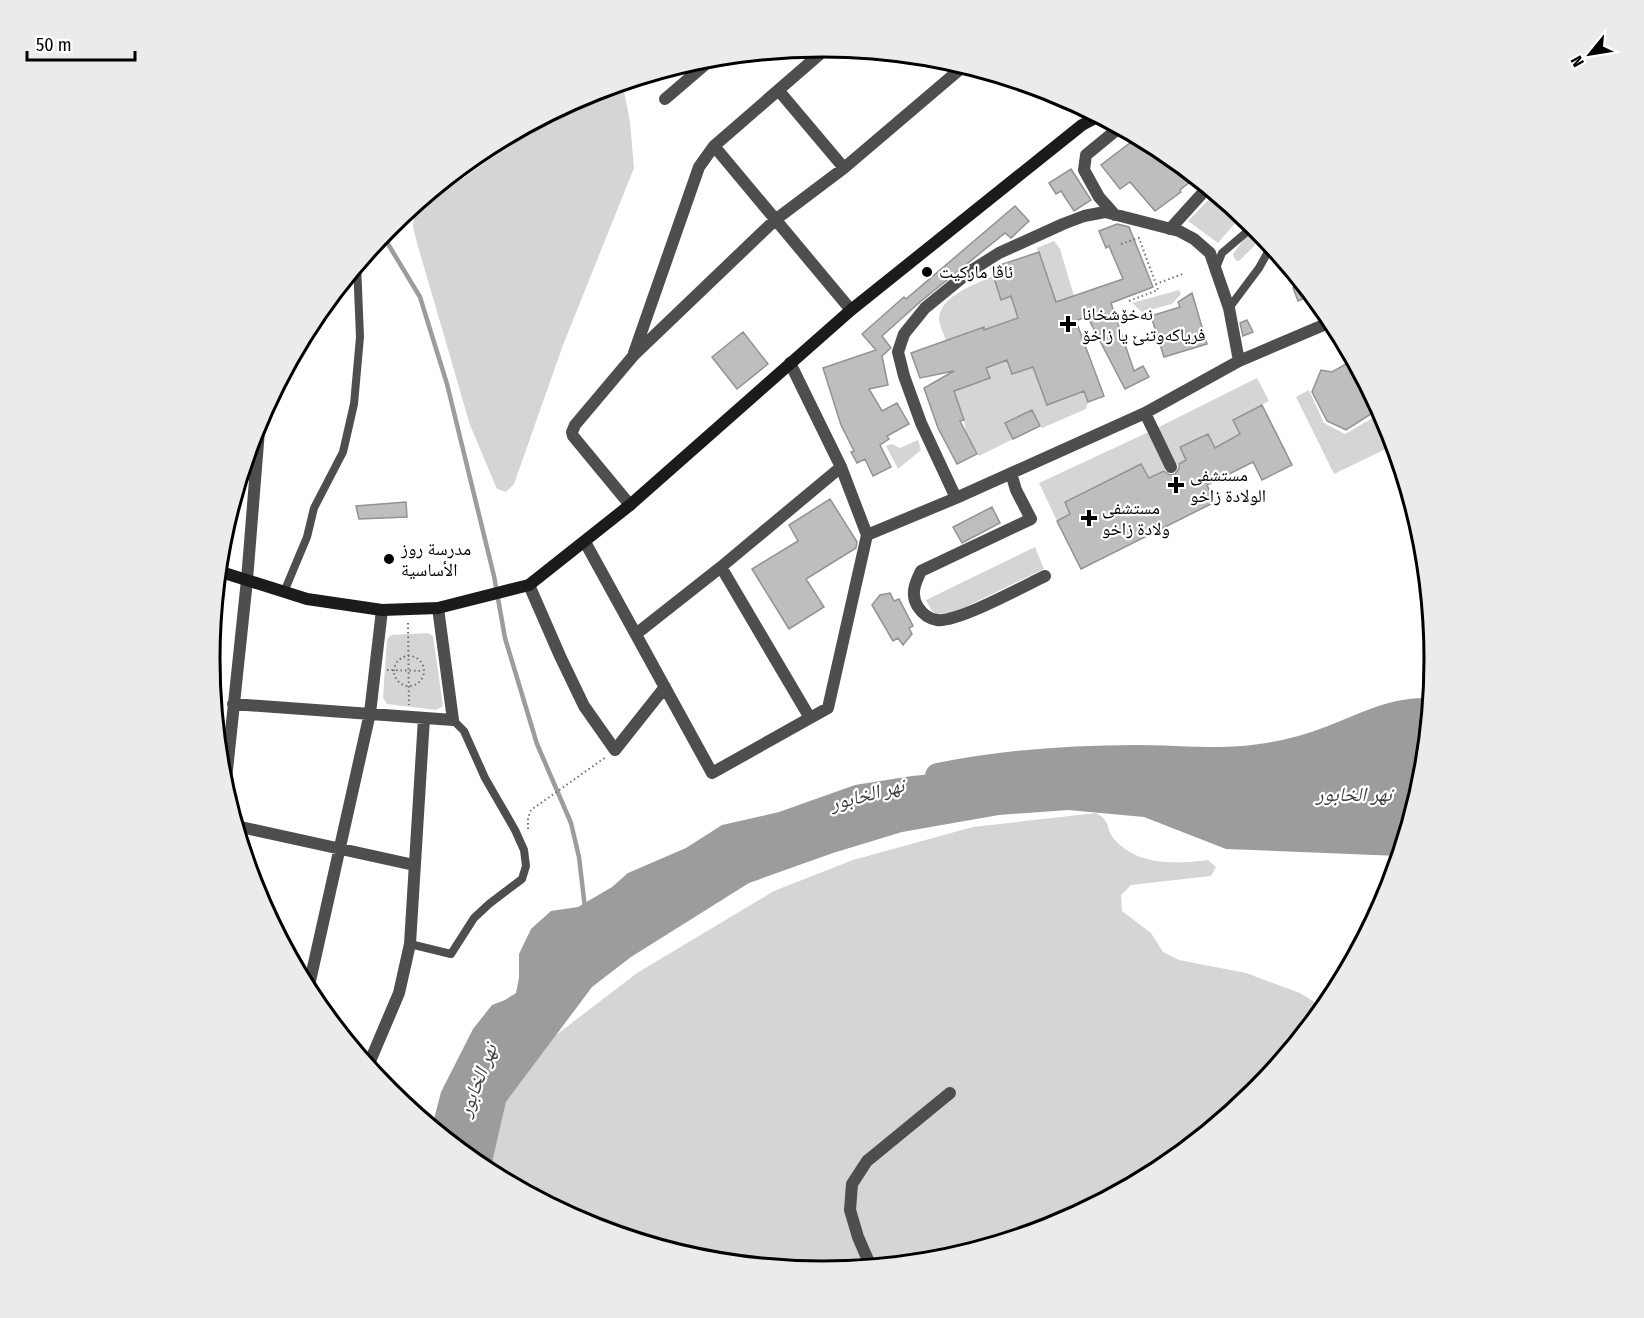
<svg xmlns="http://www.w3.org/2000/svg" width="1644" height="1318" font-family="'Fira Sans Condensed','Noto Naskh Arabic',sans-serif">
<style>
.green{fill:#d5d5d5}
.water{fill:#9c9c9c}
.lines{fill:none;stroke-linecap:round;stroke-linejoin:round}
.stream{stroke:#9c9c9c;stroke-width:4.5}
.river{stroke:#9c9c9c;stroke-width:26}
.building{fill:#bebebe;stroke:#929292;stroke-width:1.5}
.path{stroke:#707070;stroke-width:2;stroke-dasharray:1.5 3;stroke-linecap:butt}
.lane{stroke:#4e4e4e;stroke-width:8}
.street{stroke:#4e4e4e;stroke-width:12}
.secondary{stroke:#1b1b1b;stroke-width:12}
.poi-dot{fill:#000;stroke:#fff;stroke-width:2}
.labels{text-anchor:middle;stroke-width:4.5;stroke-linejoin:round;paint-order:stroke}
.poi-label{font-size:18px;fill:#000;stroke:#fff;text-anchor:start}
.water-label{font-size:20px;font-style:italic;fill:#3d3d3d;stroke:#fff}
.rim{fill:none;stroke:#000;stroke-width:3}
</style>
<rect width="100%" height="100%" fill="#fff"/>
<path class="green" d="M619,84L624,91L630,122L634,168L563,345L514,484L506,492L497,489L470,425L417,243L413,227L414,213L569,103L588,93Z
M1215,193L1242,215L1218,243L1188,221Z
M1247,235L1255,238V245L1239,261L1235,260L1233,254Z
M1054,241L1060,249L1074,296L1056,302L1037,248Z
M993,276L1001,299L1011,296L1015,307L1030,314L994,326L988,340L984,328L946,341C944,334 939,325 939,318C941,295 976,284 993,276Z
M1179,290L1181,294L1172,304L1142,312L1132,303Z
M1007,360L1012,374L1041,364L1039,384L1047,405L1084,391L1088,402L1086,409L1042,428L1032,410L1006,423L1013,439L979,456L966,433L964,420L954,391L990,378L986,368Z
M1257,378L1269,401L1233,420L1240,434L1215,448L1208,434L1181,446L1186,460L1148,478L1141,464L1065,502L1070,514L1057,521L1039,483L1153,430Z
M1309,390L1324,423L1345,434L1376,416H1382L1381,423L1388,426L1394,445L1334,474L1296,397Z
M918,440L921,450L898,469L886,446L892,444L900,448Z
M1035,547L1044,569L953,613L937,614L932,611L926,600Z
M427,633L433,636L443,706L436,710L387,704L383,698L387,640L391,635Z
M1096,813C1112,822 1105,828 1114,839C1138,866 1174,864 1208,860L1216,867L1211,876L1131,885L1121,895L1122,911L1151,933L1163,952L1179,960L1246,973L1300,993L1324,1008L1255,1092L1162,1168L1056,1225L941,1260L822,1271L702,1260L587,1225L490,1173L506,1102L556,1035L637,973L774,891L853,860L973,827Z"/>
<path class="water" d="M1405,714L1429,718L1423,779L1399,856L1226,849L1144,817L1068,810L999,815L902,832L833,853L749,883L631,957L592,987L506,1102L490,1172L481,1168L432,1127L441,1092L473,1029L492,1005L505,1000L516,993L519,978V954L531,929L551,911L578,907L612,887L628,873L686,848L722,825L779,812L855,785L912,776L1013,766L1102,767L1208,762L1288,752Z"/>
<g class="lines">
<path class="stream" d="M382,234L420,297L447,384L494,576L505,638L537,744L571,823L579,857L585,908"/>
<path class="river" d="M938,776C1003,763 1070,758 1137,758C1178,758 1218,763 1259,757C1283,754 1307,748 1330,739C1365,726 1390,710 1429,711"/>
</g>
<path class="building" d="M1138,137L1163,150L1191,174L1188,176L1191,181L1180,190L1181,192L1155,211L1130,182L1120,189L1101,165Z
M1071,169L1091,200L1074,211L1061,191L1056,194L1049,183Z
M1015,206L1029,221L1011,238L1005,233L920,302L882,336L891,348L882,356L888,385L869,389L882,411L897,403L909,424L887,436L889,439L880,445L891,467L873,476L865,459L857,463L851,452L854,451L841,425L823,368L876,350L862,334L904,297L906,299Z
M1117,224L1129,227L1153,287L1111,303L1134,371L1143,366L1149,377L1125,389L1087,316L1076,321L1104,396L1088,402L1084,391L1047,405L1033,367L1012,374L1007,360L986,368L990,378L954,391L964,420L960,421L977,454L957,464L938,428L924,388L954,371L920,378L911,353L984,327V330L1018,318L1011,296L1001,300L991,268L1039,252L1056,302L1123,279L1109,246L1106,248L1099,231Z
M1303,284L1312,295L1298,301L1293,288Z
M1192,293L1207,344L1164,357L1151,316L1180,307L1178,302Z
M1247,320L1253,332L1243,336L1240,323Z
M743,332L768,364L737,389L712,357Z
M1353,360L1379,409L1346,430L1327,421L1312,392L1321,370L1332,372Z
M1262,405L1292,465L1262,480L1253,462L1207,485L1215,502L1081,569L1057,521L1070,514L1065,502L1141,464L1149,478L1164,471L1170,475L1175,474L1179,468V464L1186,460L1180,447L1208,434L1215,448L1240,434L1233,420Z
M1032,410L1040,426L1013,439L1005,423Z
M830,499L857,542L856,548L806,579L824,607L789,629L752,569L798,541L789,525Z
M406,502L407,517L359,519L356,506Z
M992,507L1000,523L962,543L953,527Z
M890,593L894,601L899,599L913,626L909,628L912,634L903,645L898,638L893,641L872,605L880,595Z"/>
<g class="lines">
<path class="path" d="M1121,244L1139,238L1156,284L1185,273
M1129,301L1158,290L1156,284
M408,623L409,705
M394 671a15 15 0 1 1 30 0a15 15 0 1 1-30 0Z
M387,670L423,671
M528,829V818L531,810L606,757"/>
<path class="lane" d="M1216,268L1222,253L1249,230L1255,228L1261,233
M1229,308L1259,268L1269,250L1265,238
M284,592L307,537L314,508L343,452L354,404L360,337L357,264
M410,944L451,954L474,918L489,904L522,879L526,866L524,850L515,830L485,778L464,731L453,720"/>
<path class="street" d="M779,91L844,168
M665,99L714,57
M714,146L851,310
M482,150V149
M1115,215L1099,197L1084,170L1086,155L1120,127
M1170,229L1208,187
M634,353L699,167L714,146L828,47
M1145,413L1171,467
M1011,473L1016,490L1031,519L921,571C915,583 910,595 918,607C922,613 929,619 937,620C957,623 1024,586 1045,576
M956,498L921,423L904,376L898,352L904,334L925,308L969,272L999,253L1063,224L1084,216L1105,212L1179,231L1194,239L1210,253L1229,308L1239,361
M630,505L573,436L572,432L575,425L634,355L775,220L844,168L965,65
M867,535L956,498L1145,413L1239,361L1333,321
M585,542L712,773L828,708L867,535L841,467L790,363
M721,567L841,467
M529,585L560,656L584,706L615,750L665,687
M636,634L721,567L810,718
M233,704L453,720L438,608
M225,789L247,580L260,418
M236,826L414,865
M308,990L370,713L382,610
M368,1066L399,993L410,944L424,718
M871,1267L858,1237L850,1210L852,1184L867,1161L950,1093"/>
<path class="secondary" d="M218,571L307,599L382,610L438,608L529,585L630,505L851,310L1082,125L1099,116"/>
</g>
<g class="poi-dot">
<circle cx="927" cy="272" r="6"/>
<path d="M1065 315h6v6h6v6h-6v6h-6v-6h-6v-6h6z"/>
<path d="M1173 476h6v6h6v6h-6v6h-6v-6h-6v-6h6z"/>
<path d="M1086 509h6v6h6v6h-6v6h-6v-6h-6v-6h6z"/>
<circle cx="389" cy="559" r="6"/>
</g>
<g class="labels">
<g class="poi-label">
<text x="939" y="278">ئاڤا ماركيت</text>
<text x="1082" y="320">نه‌خۆشخانا<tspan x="1082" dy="21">فرياكه‌وتنێ يا زاخۆ</tspan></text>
<text x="1190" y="481">مستشفى<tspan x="1190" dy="21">الولادة زاخو</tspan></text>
<text x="1102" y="514">مستشفى<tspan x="1102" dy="21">ولادة زاخو</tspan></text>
<text x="401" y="555">مدرسة روز<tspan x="401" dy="21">الأساسية</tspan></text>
</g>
<g class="water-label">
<text transform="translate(867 794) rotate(-15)" y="7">نهر الخابور</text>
<text x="1354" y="801">نهر الخابور</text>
<text transform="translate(477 1080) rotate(-69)" y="7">نهر الخابور</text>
</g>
</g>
<path d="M0 0H1644V1318H0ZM220 659a602 602 0 1 1 1204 0a602 602 0 1 1-1204 0Z" fill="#ebebeb" fill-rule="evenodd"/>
<path class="rim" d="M220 659a602 602 0 1 1 1204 0a602 602 0 1 1-1204 0Z"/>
<g transform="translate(1590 54) rotate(240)" stroke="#ffffff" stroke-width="4.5" paint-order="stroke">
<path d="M0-4.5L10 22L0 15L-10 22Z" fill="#000000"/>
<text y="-9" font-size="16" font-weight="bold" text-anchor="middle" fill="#000000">N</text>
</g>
<path d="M27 51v9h108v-9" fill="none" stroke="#000000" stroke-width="3"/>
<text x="36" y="51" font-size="18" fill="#000000" stroke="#ffffff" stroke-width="4.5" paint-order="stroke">50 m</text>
</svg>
